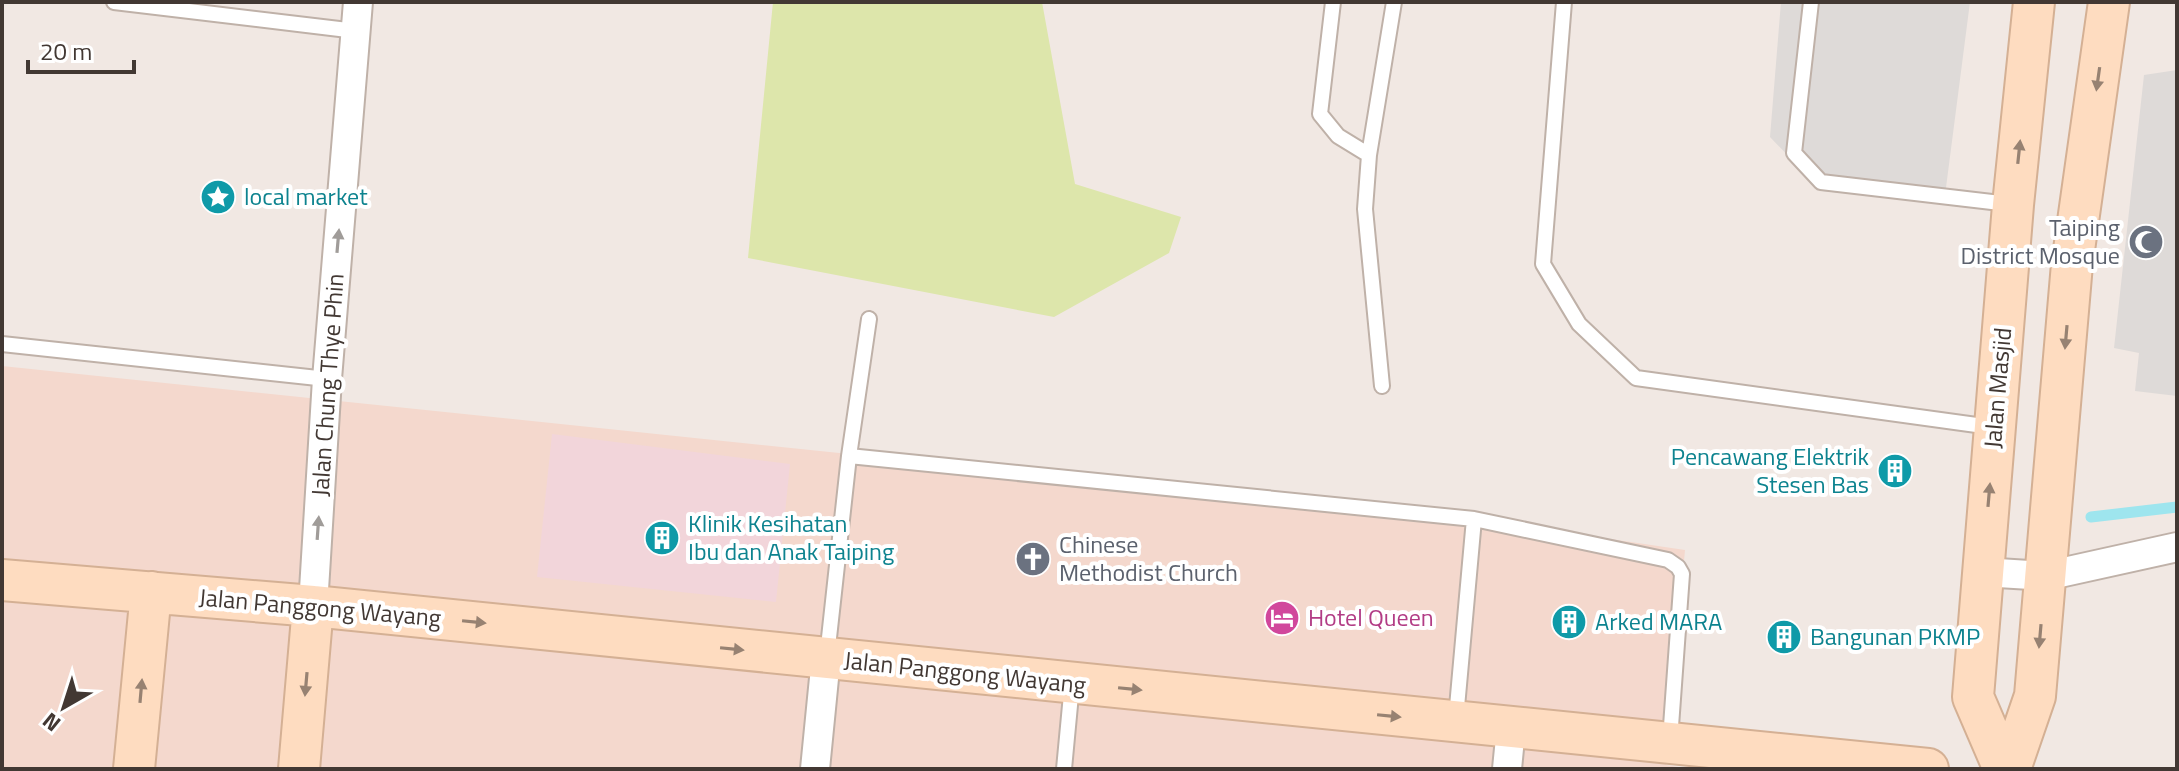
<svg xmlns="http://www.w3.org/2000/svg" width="2179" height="771" font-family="'Titillium Web',sans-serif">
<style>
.commercial{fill:#f4d8cd}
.medical{fill:#f2d5da}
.green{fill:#dde6ab}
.parking{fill:#dedad8}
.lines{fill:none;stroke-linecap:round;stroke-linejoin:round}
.stream{stroke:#9ee5ee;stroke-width:11}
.lane-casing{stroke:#bfb1a8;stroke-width:18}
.street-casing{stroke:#bfb1a8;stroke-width:32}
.secondary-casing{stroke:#d4b094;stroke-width:44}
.lane{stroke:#fff;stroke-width:14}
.street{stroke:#fff;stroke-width:28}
.secondary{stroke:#fedcc0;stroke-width:40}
.oneway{fill:#978272}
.oneway2{fill:#a09c99}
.labels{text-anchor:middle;stroke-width:8;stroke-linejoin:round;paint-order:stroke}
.culture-label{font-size:24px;fill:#0d838f;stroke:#fff;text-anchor:start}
.worship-label{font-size:24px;fill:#5b616d;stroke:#fff;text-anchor:end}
.street-label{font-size:24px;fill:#423833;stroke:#fff}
.hotel-label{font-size:24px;fill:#b23c85;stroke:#fff;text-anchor:start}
</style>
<rect width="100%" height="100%" fill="#f1e8e3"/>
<path class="commercial" d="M2,366L1474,519L1685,550L1666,765L1691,769H2Z"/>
<path class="medical" d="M552,434L790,464L776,602L537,577Z"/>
<path class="green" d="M773,2H1042L1075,184L1181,217L1169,253L1054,317L748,258Z"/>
<path class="parking" d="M1781,2H1970L1944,203L1822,191L1770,137Z
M2177,70V396L2135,391L2139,353L2114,348L2144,75Z"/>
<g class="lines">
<path class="stream" d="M2091,517L2177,507"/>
<defs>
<path id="lane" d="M114,2L356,31
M1333,2L1320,114L1338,136L1369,155
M1564,2L1543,264L1579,324L1636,378L1991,427
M1811,2L1794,153L1821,182L2009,204
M2,344L327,379
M1382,386L1365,209L1369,155L1394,2
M849,456L1474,519L1668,560L1678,567L1682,574L1670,740
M827,656L849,456L869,319
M1456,718L1474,519
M1064,769L1072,684"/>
<path id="street" d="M1982,572L2046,576L2177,547
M313,606L327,379L358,2
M815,769L826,658
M1507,769L1511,728"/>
<path id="secondary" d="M2,580L313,606L1928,769
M134,769L151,592
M299,769L313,606
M2004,769L1973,697L2013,205L2034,2
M2010,769L2035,696L2072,264L2109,2"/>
</defs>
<use href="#lane" class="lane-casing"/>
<use href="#street" class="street-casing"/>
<use href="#secondary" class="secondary-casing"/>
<use href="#lane" class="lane"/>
<use href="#street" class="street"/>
<use href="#secondary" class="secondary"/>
</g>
<defs><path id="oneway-solid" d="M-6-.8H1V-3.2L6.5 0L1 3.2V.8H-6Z" transform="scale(2)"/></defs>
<g class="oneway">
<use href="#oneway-solid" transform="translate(2098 79) rotate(98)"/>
<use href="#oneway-solid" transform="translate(2019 152) rotate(-84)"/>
<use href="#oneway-solid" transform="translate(2066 337) rotate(95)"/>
<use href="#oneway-solid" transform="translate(1989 495) rotate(-85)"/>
<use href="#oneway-solid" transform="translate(474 622) rotate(6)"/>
<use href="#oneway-solid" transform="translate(2040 636) rotate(95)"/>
<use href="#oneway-solid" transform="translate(732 649) rotate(6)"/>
<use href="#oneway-solid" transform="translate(306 684) rotate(95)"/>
<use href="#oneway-solid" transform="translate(1130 689) rotate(6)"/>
<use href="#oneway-solid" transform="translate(141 691) rotate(-85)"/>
<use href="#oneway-solid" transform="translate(1389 716) rotate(6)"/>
</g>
<g class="oneway2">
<use href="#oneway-solid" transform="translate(338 241) rotate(-85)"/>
<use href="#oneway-solid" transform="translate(318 528) rotate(-86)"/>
</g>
<defs>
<symbol id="sight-disc" viewBox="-11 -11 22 22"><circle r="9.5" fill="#0f9aa8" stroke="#fff"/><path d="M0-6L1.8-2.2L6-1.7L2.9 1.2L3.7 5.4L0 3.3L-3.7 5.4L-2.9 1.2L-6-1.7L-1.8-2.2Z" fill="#fff"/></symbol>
<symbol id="mosque-disc" viewBox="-11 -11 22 22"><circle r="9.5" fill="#6b7280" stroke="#fff"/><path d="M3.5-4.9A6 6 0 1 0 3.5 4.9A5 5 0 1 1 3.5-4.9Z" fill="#fff"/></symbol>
<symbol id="building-disc" viewBox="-11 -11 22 22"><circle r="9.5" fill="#0f9aa8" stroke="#fff"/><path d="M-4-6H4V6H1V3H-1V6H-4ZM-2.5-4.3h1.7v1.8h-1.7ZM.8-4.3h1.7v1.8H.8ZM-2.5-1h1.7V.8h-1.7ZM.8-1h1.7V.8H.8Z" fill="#fff"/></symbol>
<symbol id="church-disc" viewBox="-11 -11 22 22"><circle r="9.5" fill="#6b7280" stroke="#fff"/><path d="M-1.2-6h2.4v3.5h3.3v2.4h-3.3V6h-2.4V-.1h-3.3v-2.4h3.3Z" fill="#fff"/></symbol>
<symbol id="hotel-disc" viewBox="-11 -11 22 22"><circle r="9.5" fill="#d1479c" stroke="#fff"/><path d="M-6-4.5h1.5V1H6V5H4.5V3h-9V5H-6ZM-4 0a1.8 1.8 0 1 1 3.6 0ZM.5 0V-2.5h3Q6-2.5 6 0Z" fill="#fff"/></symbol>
</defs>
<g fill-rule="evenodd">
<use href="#sight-disc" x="198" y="177" width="40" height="40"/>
<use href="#mosque-disc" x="2126" y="222" width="40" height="40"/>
<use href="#building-disc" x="1875" y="451" width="40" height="40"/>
<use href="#building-disc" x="642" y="518" width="40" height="40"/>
<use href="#church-disc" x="1013" y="539" width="40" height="40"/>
<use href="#hotel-disc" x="1262" y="598" width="40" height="40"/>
<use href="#building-disc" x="1549" y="602" width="40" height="40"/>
<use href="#building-disc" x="1764" y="617" width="40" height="40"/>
</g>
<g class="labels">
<g class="culture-label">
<text x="244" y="205">local market</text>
<text x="1869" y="465" text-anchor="end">Pencawang Elektrik<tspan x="1869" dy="28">Stesen Bas</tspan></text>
<text x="688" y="532">Klinik Kesihatan<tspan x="688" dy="28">Ibu dan Anak Taiping</tspan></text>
<text x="1595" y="630">Arked MARA</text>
<text x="1810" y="645">Bangunan PKMP</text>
</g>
<g class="worship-label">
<text x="2120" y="236">Taiping<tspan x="2120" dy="28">District Mosque</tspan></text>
<text x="1059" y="553" text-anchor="start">Chinese<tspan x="1059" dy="28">Methodist Church</tspan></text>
</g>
<g class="street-label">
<text transform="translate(328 385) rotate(-86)" y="8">Jalan Chung Thye Phin</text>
<text transform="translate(1998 388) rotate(-85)" y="8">Jalan Masjid</text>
<text transform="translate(320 608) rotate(5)" y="8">Jalan Panggong Wayang</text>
<text transform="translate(965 673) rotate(6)" y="8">Jalan Panggong Wayang</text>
</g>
<g class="hotel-label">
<text x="1308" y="626">Hotel Queen</text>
</g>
</g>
<rect width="2179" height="771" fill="none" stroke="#423833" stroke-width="8"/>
<g transform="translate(64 707) rotate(219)" stroke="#ffffff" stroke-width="6" paint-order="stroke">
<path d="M0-6L14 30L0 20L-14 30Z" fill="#423833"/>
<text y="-12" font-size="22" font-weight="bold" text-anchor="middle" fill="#423833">N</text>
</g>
<path d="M28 60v12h106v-12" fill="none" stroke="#423833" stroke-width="4"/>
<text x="40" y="60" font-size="24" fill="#423833" stroke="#ffffff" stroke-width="6" paint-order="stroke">20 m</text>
</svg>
